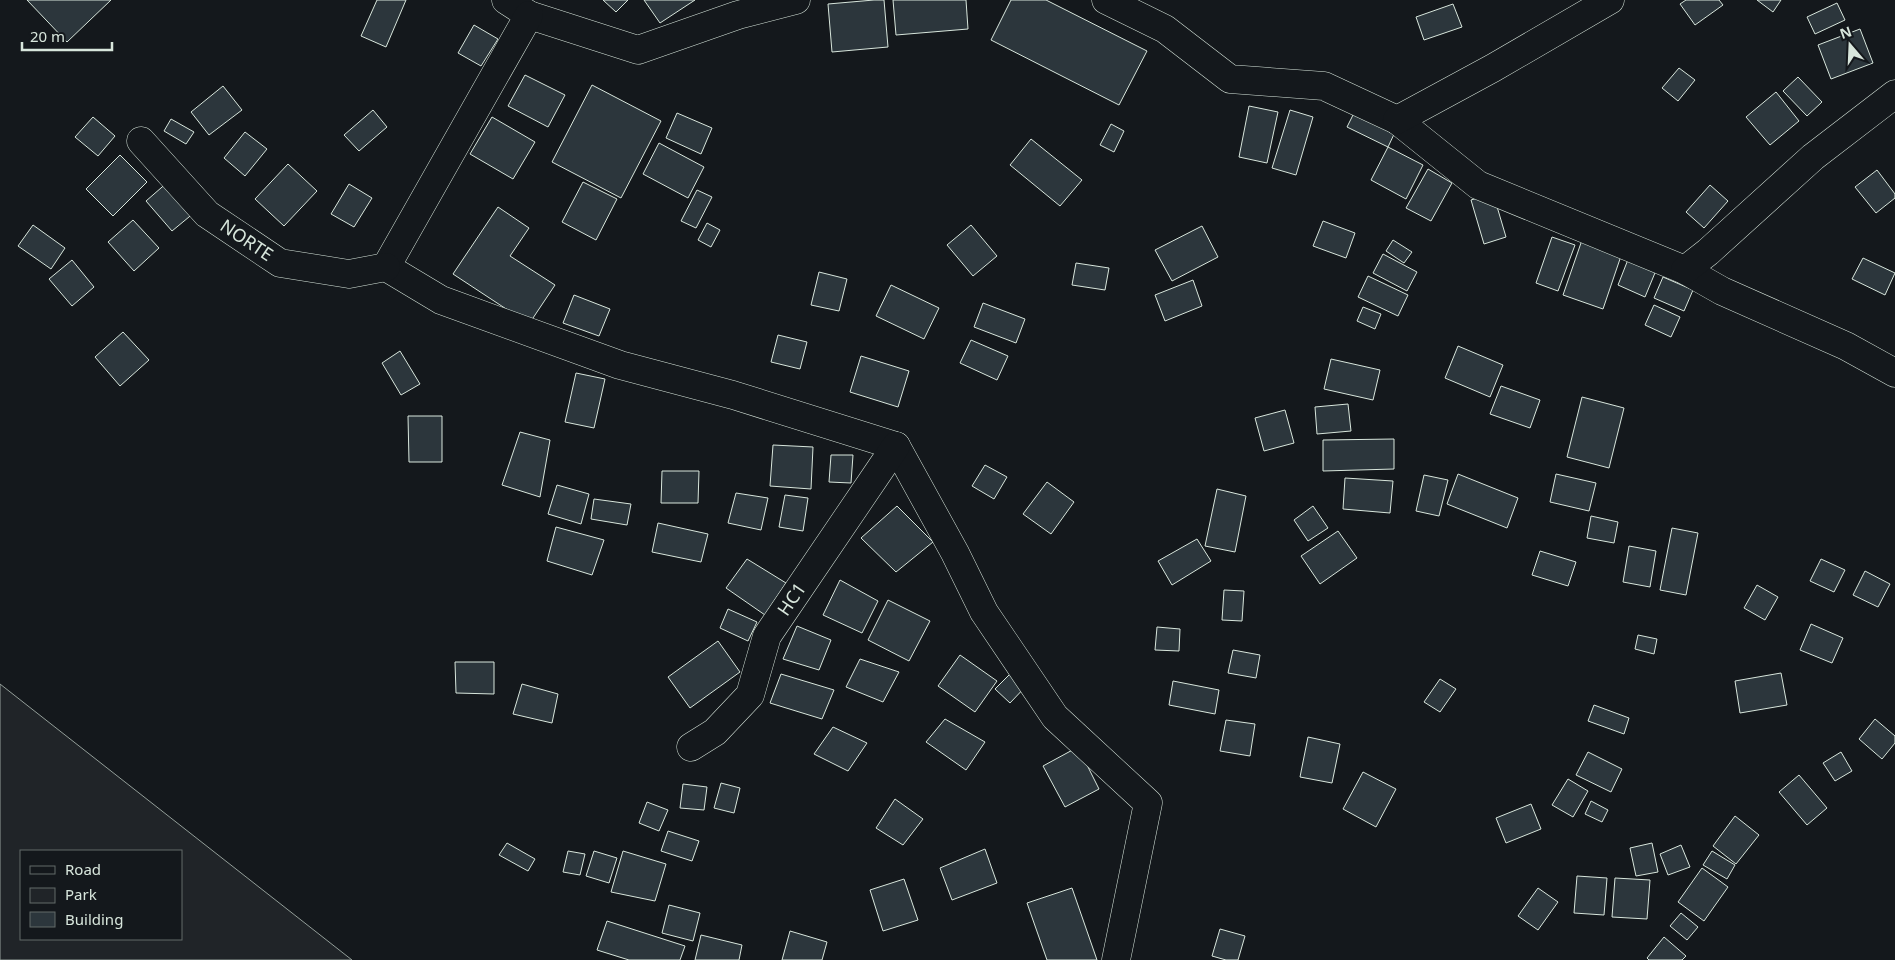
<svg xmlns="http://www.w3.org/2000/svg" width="1895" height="960" font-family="'Noto Sans',sans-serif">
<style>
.green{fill:#202428;stroke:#939e99;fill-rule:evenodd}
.building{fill:#2c363c;stroke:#d8e6dc}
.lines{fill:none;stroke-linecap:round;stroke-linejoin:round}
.minor-casing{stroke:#d8e6dc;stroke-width:29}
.minor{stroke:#14181c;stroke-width:28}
.labels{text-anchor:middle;stroke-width:4;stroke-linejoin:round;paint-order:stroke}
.street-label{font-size:18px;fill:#d8e6dc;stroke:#14181c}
</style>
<rect width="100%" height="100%" fill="#14181c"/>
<path class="green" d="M0,684L352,960H0ZM21,851H181V939H21Z"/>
<path class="building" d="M27,0H111L67,42Z
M377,0H406L386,47L361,36Z
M603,0H628L616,12Z
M644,0H695L660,23Z
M874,0H884L888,47L832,52L828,4Z
M893,0H966L968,29L896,35Z
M1011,0H1046L1147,51L1119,105L991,40Z
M1686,0H1719L1723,5L1695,25L1680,4Z
M1757,0H1781L1773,12Z
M1837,3L1845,20L1815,34L1807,17Z
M1453,4L1462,27L1424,40L1416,17Z
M474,25L498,39L481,66L458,53Z
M1860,29L1873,63L1831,79L1818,45Z
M1679,68L1695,80L1678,101L1662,88Z
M525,75L565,95L548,127L508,106Z
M1798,77L1822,102L1807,116L1783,91Z
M592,85L661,121L621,198L552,162Z
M223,86L242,110L209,135L191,112Z
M1776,92L1799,121L1770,145L1746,117Z
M1249,106L1278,112L1267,163L1239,157Z
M373,110L387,127L359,151L344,135Z
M1290,110L1313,117L1296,175L1272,168Z
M1355,111L1396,130L1388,147L1347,127Z
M677,113L712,128L701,154L666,138Z
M93,117L115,136L98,156L75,137Z
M492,117L535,142L513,179L470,154Z
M171,119L194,132L186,144L164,131Z
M1111,124L1124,131L1114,152L1100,145Z
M245,132L267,149L245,176L224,158Z
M1031,139L1082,180L1060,206L1010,165Z
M659,143L704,167L688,198L643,174Z
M1388,147L1423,165L1406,199L1371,180Z
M120,155L147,182L113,216L86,189Z
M288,164L317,191L284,226L255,199Z
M1428,169L1452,183L1431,221L1406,208Z
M1877,170L1895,194V198L1876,213L1855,187Z
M169,181L195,212L172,231L146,201Z
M583,182L617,199L596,240L562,222Z
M349,184L372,198L354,227L331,214Z
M1710,185L1728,201L1704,228L1686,212Z
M697,190L712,197L696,228L681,221Z
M1493,193L1506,237L1484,244L1471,200Z
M498,207L529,228L510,256L555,285L529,324L453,274Z
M133,220L159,248L134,271L108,242Z
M1323,221L1355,233L1346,258L1313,246Z
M707,223L720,230L711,247L698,240Z
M33,225L65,248L51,269L18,246Z
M971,225L997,256L973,276L947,245Z
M1202,226L1218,257L1172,281L1155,250Z
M1552,237L1575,245L1558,291L1536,283Z
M1393,240L1412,252L1404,263L1386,251Z
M1582,240L1622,253L1603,309L1563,295Z
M1383,254L1417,272L1407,291L1373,273Z
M1629,257L1657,268L1645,297L1618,285Z
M1863,258L1895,273L1885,295L1852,279Z
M72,260L94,287L72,306L49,279Z
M1076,263L1109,268L1105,290L1072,285Z
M819,272L847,279L839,311L811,305Z
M1368,276L1408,295L1398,316L1358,297Z
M1663,277L1693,290L1684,311L1654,298Z
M1193,280L1202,306L1165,321L1155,295Z
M891,285L939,308L924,339L876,316Z
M574,295L610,309L599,336L563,323Z
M983,303L1025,319L1016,343L974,327Z
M1654,305L1680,317L1671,337L1645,325Z
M1363,307L1381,314L1375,329L1357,321Z
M123,332L149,360L120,386L95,357Z
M778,335L807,342L800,369L771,362Z
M971,340L1008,356L997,380L960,363Z
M1458,346L1503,365L1490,397L1445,378Z
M400,351L420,384L401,395L382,363Z
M861,356L909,371L898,407L850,392Z
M1331,359L1380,370L1373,400L1324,389Z
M576,373L605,379L594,428L565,422Z
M1501,386L1540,400L1530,428L1490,414Z
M1582,397L1624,408L1609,468L1567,457Z
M1348,404L1351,431L1317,434L1315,407Z
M1285,410L1294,443L1264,451L1255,418Z
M408,416H442V462H409Z
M520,432L550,440L540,497L502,485Z
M1394,439V469L1323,471V440Z
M773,445L813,447L811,489L770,486Z
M831,455H853L851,483L829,482Z
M985,465L1007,477L994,499L972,486Z
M662,471H699L698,503H661Z
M1458,474L1518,498L1507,528L1447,504Z
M1556,474L1596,483L1589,511L1550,502Z
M1424,475L1448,480L1439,516L1416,511Z
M1345,478L1393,481L1390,513L1343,509Z
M1047,482L1074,502L1051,534L1023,514Z
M557,485L589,494L581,524L548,514Z
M1217,489L1246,496L1235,552L1205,546Z
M736,493L768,498L761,530L728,523Z
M785,495L808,498L803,531L779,527Z
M594,499L631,504L627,525L591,519Z
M897,506L933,542L896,572L861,538Z
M1313,506L1328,528L1308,541L1294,520Z
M1591,516L1618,522L1614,543L1587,538Z
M658,523L708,534L701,562L652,552Z
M556,527L604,540L592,575L547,561Z
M1672,528L1698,533L1686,595L1660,590Z
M1338,531L1357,558L1320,584L1301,556Z
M1197,539L1211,561L1172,585L1158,561Z
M1629,546L1656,551L1650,587L1623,582Z
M1540,551L1576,562L1568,586L1532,575Z
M747,559L786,583L765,615L726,588Z
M1821,559L1845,570L1834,592L1810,581Z
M1865,571L1890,584L1878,607L1853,595Z
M840,580L878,601L862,633L823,615Z
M1757,585L1778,597L1765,620L1744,608Z
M1224,590L1244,591L1242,621L1222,620Z
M888,600L930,621L909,661L868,640Z
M728,609L757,622L748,641L720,628Z
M1811,624L1843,638L1832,663L1800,650Z
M797,626L831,640L819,670L783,659Z
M1157,627L1180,629L1179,651L1155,650Z
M1638,635L1657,639L1654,654L1635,649Z
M718,641L740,672L690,708L668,677Z
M1233,650L1260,655L1256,678L1228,673Z
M960,655L997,681L975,712L938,686Z
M860,659L899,672L883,702L846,687Z
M455,662H494V694L456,693Z
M1014,670L1029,683L1010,703L995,689Z
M1781,673L1787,705L1740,713L1735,681Z
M781,674L834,690L822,719L770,703Z
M1440,679L1456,689L1440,712L1424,702Z
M1173,681L1219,690L1215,714L1169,705Z
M522,684L558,694L552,723L513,714Z
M1594,705L1629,718L1624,734L1588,721Z
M945,719L985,742L966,770L926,742Z
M1875,719L1895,736V743L1882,759L1859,739Z
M1226,720L1255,724L1250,756L1220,751Z
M833,727L867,743L848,771L814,754Z
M1308,737L1340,744L1332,783L1300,777Z
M1078,747L1099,789L1065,807L1043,766Z
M1588,752L1622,769L1611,792L1576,775Z
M1841,752L1852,771L1835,781L1823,763Z
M1363,772L1396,789L1376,827L1343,809Z
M1799,775L1827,808L1807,825L1779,792Z
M1568,779L1588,791L1573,817L1552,805Z
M721,783L740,788L734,813L714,808Z
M683,784L707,787L704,810L680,808Z
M895,799L923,819L903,845L876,828Z
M1591,801L1608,810L1602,822L1585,814Z
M647,802L668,810L659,831L639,823Z
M1531,804L1541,829L1506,843L1496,818Z
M1735,816L1759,835L1736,864L1713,846Z
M668,831L699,841L692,861L661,851Z
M507,843L535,859L528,871L499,855Z
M1652,843L1658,872L1636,876L1630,848Z
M1681,845L1690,867L1668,875L1660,854Z
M985,849L997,883L952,900L940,868Z
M568,851L585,854L580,875L563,872Z
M594,851L617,858L609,883L586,876Z
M623,851L666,864L655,901L611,892Z
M1712,851L1735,865L1727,879L1703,865Z
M1702,868L1728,887L1704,921L1678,902Z
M1577,876L1607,878L1604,915L1574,913Z
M1615,878L1650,880L1647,919L1612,917Z
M904,879L918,920L883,931L870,890Z
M1072,888L1097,960H1047L1027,903Z
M1538,888L1558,902L1538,930L1518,916Z
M669,905L700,913L693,941L662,933Z
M1681,913L1698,927L1687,940L1670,926Z
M607,921L685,946L680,960H629L597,950Z
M1220,929L1245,936L1238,960H1226L1212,956Z
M790,931L827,942L822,960H782Z
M701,935L742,945L739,960H695Z
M1664,937L1686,956L1682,960H1649L1647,958Z"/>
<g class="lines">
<defs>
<g id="minor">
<path d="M506,0L529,15L638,50L738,15L796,0"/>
<path d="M1106,0L1165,29L1230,79L1324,86L1397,120L1478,185L1685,270L1722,291L1846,346L1895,373"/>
<path d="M529,15L386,267L441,300L620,365L733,395L896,446L955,553L984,612L1055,717L1148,803L1116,960"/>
<path d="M1397,120L1493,68L1610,0"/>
<path id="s1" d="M141,141L207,214L280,263L349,274L386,267"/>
<path d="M1685,270L1708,252L1813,157L1895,94"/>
<path id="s2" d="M691,747L715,732L750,695L767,636L896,446"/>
</g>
</defs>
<use href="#minor" class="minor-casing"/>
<use href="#minor" class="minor"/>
</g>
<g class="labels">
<g class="street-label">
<text dy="6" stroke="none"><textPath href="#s1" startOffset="146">NORTE</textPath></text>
<text dy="6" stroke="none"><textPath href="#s2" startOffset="185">HC1</textPath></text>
</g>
</g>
<rect x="20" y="850" width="162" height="90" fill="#14181c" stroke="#626a69"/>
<rect x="30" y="866" width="25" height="8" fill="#14181c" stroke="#626a69"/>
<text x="65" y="875" font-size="15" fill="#d8e6dc">Road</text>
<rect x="30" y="888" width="25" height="15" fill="#202428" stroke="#626a69"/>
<text x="65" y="900" font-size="15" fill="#d8e6dc">Park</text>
<rect x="30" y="912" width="25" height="15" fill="#2c363c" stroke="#626a69"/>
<text x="65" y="925" font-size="15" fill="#d8e6dc">Building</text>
<g transform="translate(1850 45) rotate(341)" stroke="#14181c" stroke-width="4" paint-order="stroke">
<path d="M0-4L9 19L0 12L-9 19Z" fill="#d8e6dc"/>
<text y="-8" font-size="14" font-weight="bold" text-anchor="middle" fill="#d8e6dc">N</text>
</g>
<path d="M22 42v8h90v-8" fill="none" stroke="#d8e6dc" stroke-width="2.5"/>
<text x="30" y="42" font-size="15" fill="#d8e6dc" stroke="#14181c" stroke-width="4" paint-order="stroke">20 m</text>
</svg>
